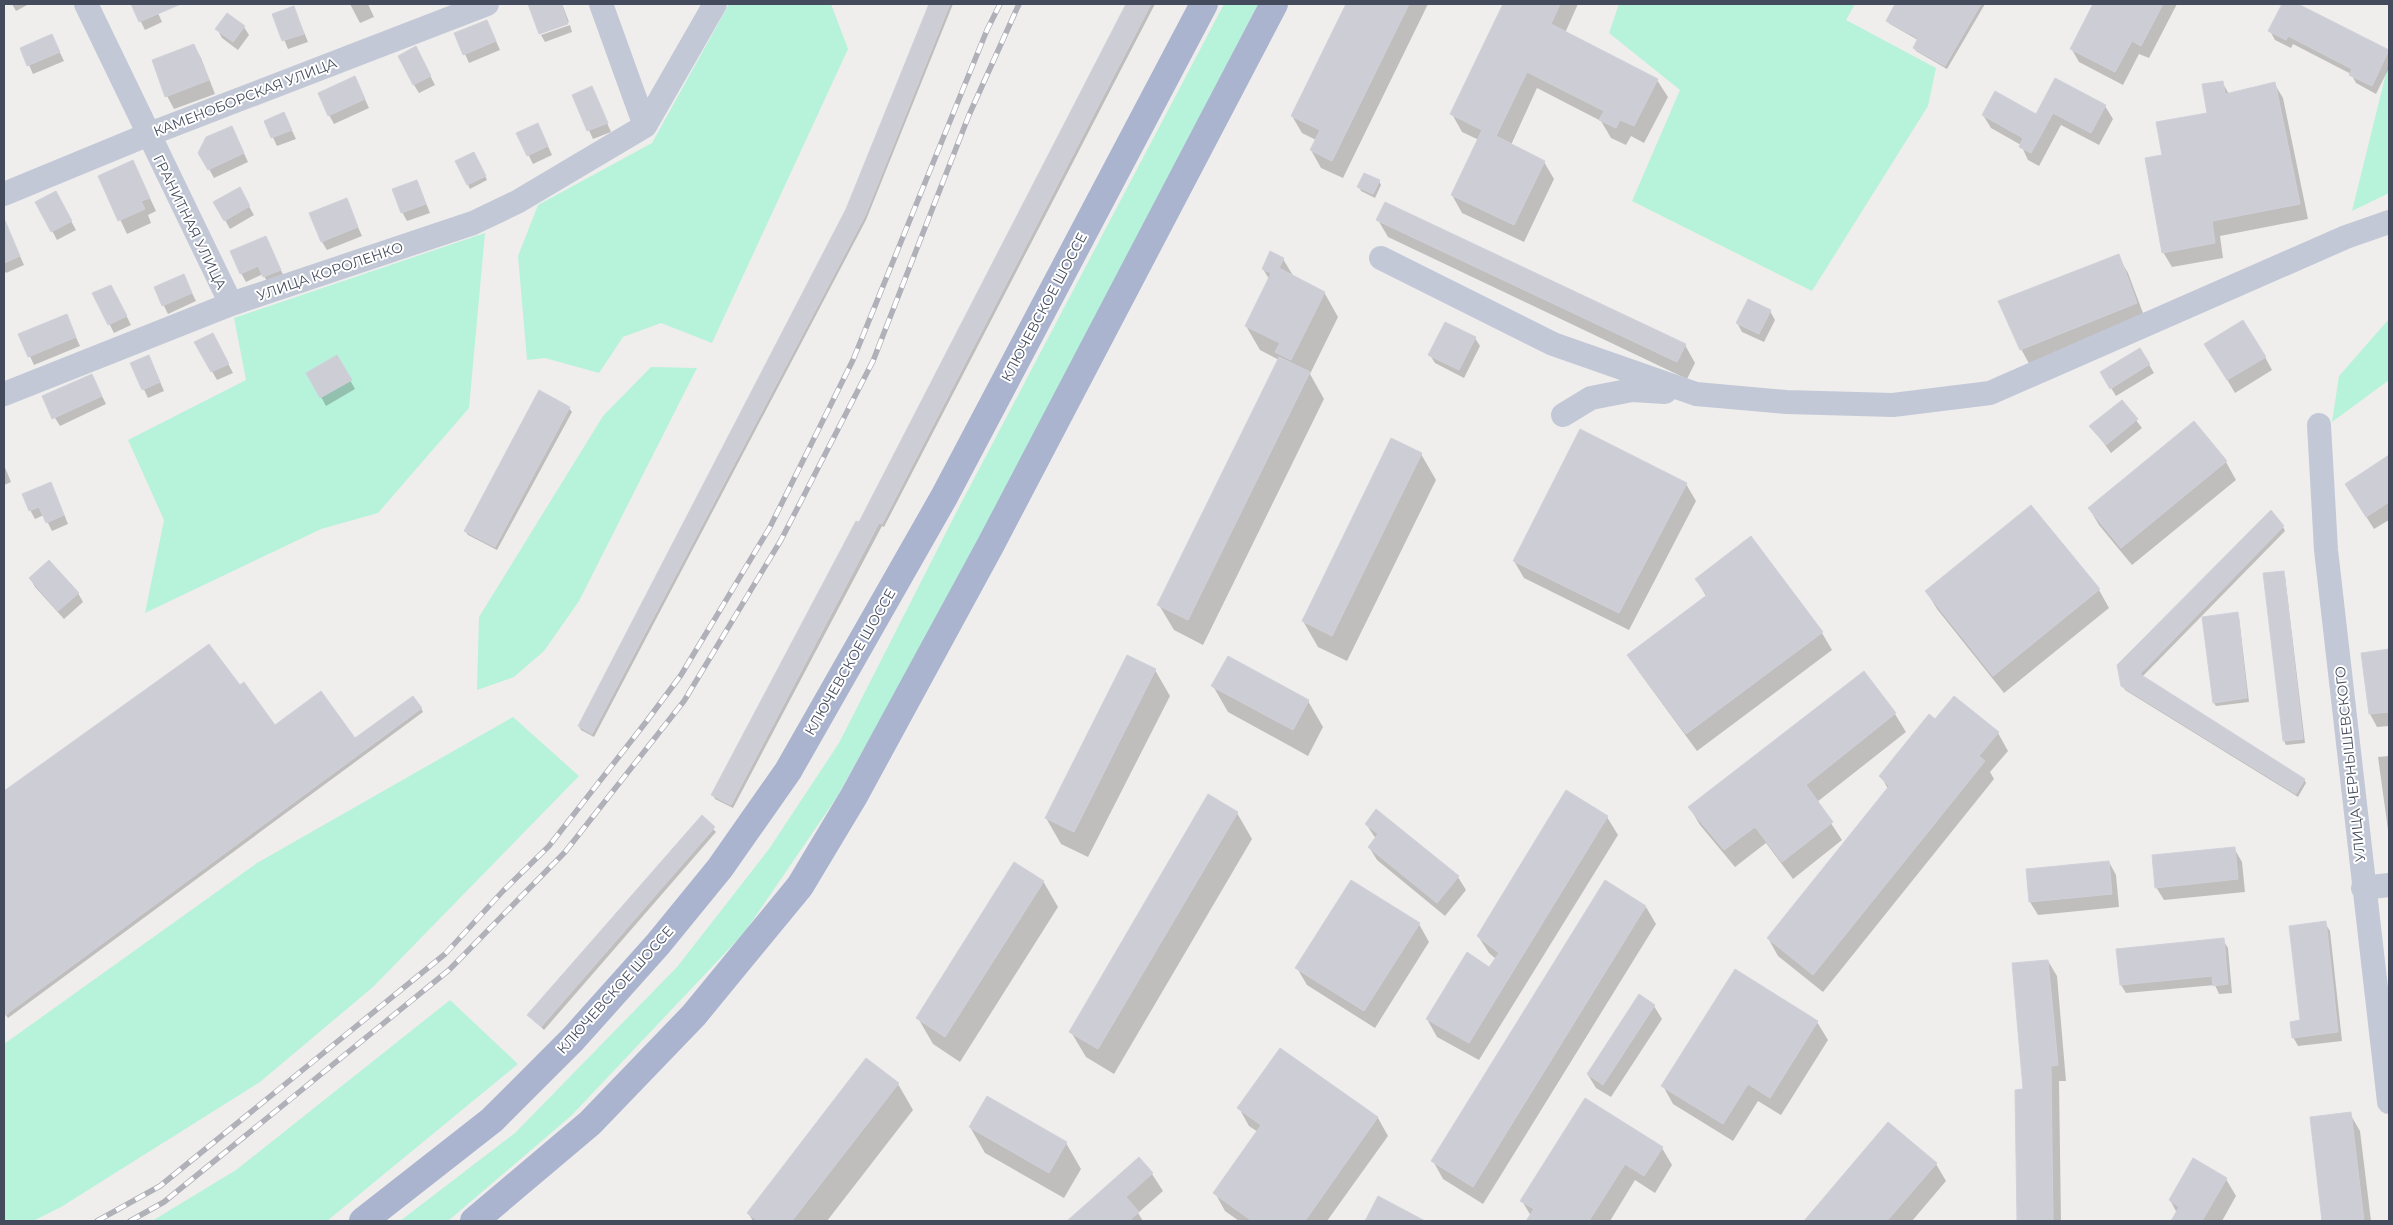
<svg xmlns="http://www.w3.org/2000/svg" width="2393" height="1225" font-family="Montserrat,sans-serif">
<style>
.green{fill:#b7f2db}
.shadow{fill:#0003}
.building{fill:#cdcdd6;stroke:#d0d1d9}
.lines{fill:none;stroke-linecap:round;stroke-linejoin:round}
.minor{stroke:#c2c8d6;stroke-width:24}
.major{stroke:#aab4cf;stroke-width:28}
.rail-casing{stroke:#afb0b8;stroke-width:5.5}
.rail{stroke:#fff;stroke-width:4;stroke-dasharray:11;stroke-linecap:butt}
.labels{text-anchor:middle;stroke-width:4;stroke-linejoin:round;paint-order:stroke}
.street-label{font-size:14px;fill:#444b5c;stroke:#fff}
</style>
<rect width="100%" height="100%" fill="#f0eeed"/>
<path class="green" d="M729,4H831L848,49L712,343L661,323L623,337L599,373L545,358L527,360L518,256L538,205L652,143Z
M1224,4H1258L979,542L837,797L744,933L571,1116L448,1221H400L515,1133L677,967L769,849L839,743L957,511Z
M1619,4H1855L1846,20L1936,68L1928,106L1812,291L1632,201L1680,90L1609,33Z
M2389,61V193L2352,211Z
M485,233L469,408L378,513L321,529L145,613L164,520L128,440L246,380L234,318Z
M2389,319V380L2332,422L2339,376Z
M651,367L697,368L579,601L544,651L514,677L477,690L479,617L603,416Z
M513,717L579,776L373,987L260,1082L61,1207L33,1221H4V1044L257,863Z
M450,1000L518,1064L327,1221H152L236,1170Z"/>
<path class="shadow" d="M12,4H29L16,11Z
M144,4H154L162,22L145,30L134,8Z
M350,4H368L374,17L360,23Z
M529,4H562L569,22L540,33Z
M930,4H953L866,220L594,737L581,730L579,726L847,210Z
M1128,4H1155L884,527L882,526L733,808L715,799L713,795L859,524Z
M1348,4H1428L1343,178L1321,168L1311,150L1316,140L1302,133L1292,116Z
M1504,4H1578L1565,33L1657,80L1668,97L1644,143L1631,136L1626,145L1611,138L1601,121L1537,88L1511,145L1544,162L1554,179L1524,242L1462,213L1452,195L1479,140L1462,132L1452,114Z
M1897,4H1985L1947,69L1916,51L1914,48L1918,40L1890,24L1887,21Z
M2094,4H2177L2149,58L2139,54L2123,85L2079,62L2071,48Z
M2283,4H2295L2388,51L2389,68L2376,94L2356,83L2351,74L2293,44L2291,48L2275,40L2270,31Z
M294,8L308,42L288,49L274,15Z
M487,21L500,50L469,63L456,34Z
M570,25L572,32L545,42L541,35Z
M244,27L249,35L238,50L222,38L217,29Z
M52,36L64,61L33,74L29,65Z
M194,45L201,58L215,94L174,109L167,96Z
M420,56L435,85L419,93L414,85Z
M2056,80L2105,106L2113,119L2099,145L2061,125L2039,166L2028,160L2021,145L1991,128L1983,115L2037,116Z
M2222,82L2229,94L2274,83L2283,98L2308,219L2220,236L2223,258L2172,267L2163,252V156L2209,114Z
M359,86L369,108L334,124L329,115Z
M592,88L611,132L593,139L573,96Z
M284,114L296,139L277,146L265,121Z
M542,133L552,155L533,164L518,134Z
M236,136L248,162L214,178L200,153Z
M474,153L487,180L470,189L457,162Z
M133,162L156,211L148,215L151,223L127,234L100,177Z
M417,181L430,213L407,221L402,212Z
M1379,181L1381,185L1375,198L1361,191L1359,187Z
M239,189L254,215L230,229L215,202Z
M346,200L362,236L327,250L322,242Z
M60,201L76,230L57,240L37,202Z
M4,220L24,265L6,273L4,270Z
M1378,220L1685,345L1695,363L1687,379L1388,237Z
M266,237L285,279L269,285L263,274L246,282L241,273Z
M2118,256L2128,273L2146,321L2031,367L2021,349Z
M1283,259L1294,277L1324,292L1338,317L1310,374L1324,399L1203,645L1174,630L1159,605L1279,360L1260,350L1246,326L1269,279L1263,269Z
M183,275L196,301L168,314L155,288Z
M94,294L116,295L131,325L114,333Z
M1770,311L1775,320L1764,342L1742,332L1737,323Z
M66,315L80,346L34,365L20,335Z
M213,335L233,373L217,380L196,343Z
M1475,338L1480,346L1464,378L1435,363L1430,355Z
M2140,349L2154,373L2116,396L2102,373Z
M337,357L355,389L326,406L308,373Z
M2214,357H2265L2272,370L2235,393Z
M132,364L153,365L164,391L148,398Z
M96,384L106,404L60,426L55,418Z
M2122,402L2142,428L2111,453L2091,426Z
M569,408L572,412L497,550L468,535L465,531Z
M2194,422L2226,462L2236,480L2132,565L2099,525L2089,508Z
M1421,454L1436,480L1347,661L1318,647L1303,621Z
M2389,457V520L2374,529L2346,485Z
M4,465L11,482L4,485Z
M1686,484L1696,501L1629,630L1524,578L1514,561Z
M55,492L68,524L52,531L44,515L35,519L30,510Z
M2031,506L2099,590L2109,608L2004,693L1937,609L1926,591Z
M2283,527L2285,531L2142,677L2304,779L2306,783L2298,797L2125,690L2122,685Z
M2283,572L2285,576L2305,743L2286,745L2284,741L2265,574Z
M30,578L78,593L83,602L64,619L35,587Z
M1696,579L1822,633L1832,650L1697,751L1639,672L1628,655L1706,596Z
M2237,614L2239,617L2249,702L2216,706L2214,703Z
M209,646L240,687L275,727L355,740L421,708L423,712L8,1018L4,1012V793Z
M2389,651V726L2377,727L2370,714L2362,654Z
M1228,658L1308,701L1323,727L1308,756L1228,712L1213,686Z
M1155,670L1170,696L1088,857L1061,844L1046,818Z
M1864,672L1895,714L1906,732L1817,802L1842,840L1793,879L1766,843L1735,867L1700,825L1690,808Z
M1936,721L1998,733L2008,751L1990,772L1994,779L1823,992L1778,956L1768,938L1888,789L1881,776Z
M2389,756V837L2378,757Z
M1567,792L1607,817L1618,835L1479,1060L1437,1037L1427,1019L1490,968L1496,959L1489,953L1478,936Z
M1377,811L1458,877L1466,890L1445,916L1377,860L1369,847L1376,839L1366,824Z
M1237,813L1252,839L1114,1074L1086,1057L1071,1032Z
M702,817L716,832L544,1030L529,1015Z
M2234,848L2242,862L2245,892L2164,900L2156,887Z
M2109,862L2116,875L2119,907L2038,915L2030,902Z
M1043,881L1058,907L960,1062L933,1044L918,1018Z
M1646,907L1656,924L1483,1204L1443,1179L1433,1161Z
M2325,923L2330,931L2342,1041L2298,1046L2293,1037L2302,1022Z
M1419,924L1429,942L1375,1028L1307,985L1297,968Z
M2223,940L2228,948L2232,993L2219,994L2215,985L2126,993L2121,985Z
M2048,961L2057,976L2066,1081H2059L2061,1221H2018L2016,1091H2024Z
M1735,971L1817,1022L1828,1040L1781,1115L1758,1101L1733,1141L1673,1104L1663,1086Z
M1654,1006L1662,1019L1611,1097L1596,1088L1588,1075Z
M1281,1049L1378,1118L1388,1136L1327,1221H1239L1225,1211L1215,1193L1258,1132L1249,1126L1239,1108Z
M898,1084L913,1110L827,1221H753L748,1213Z
M2350,1114L2360,1131L2371,1221H2323L2311,1118Z
M1888,1124L1936,1164L1946,1181L1912,1221H1805Z
M970,1127L1066,1143L1081,1169L1064,1198L985,1153Z
M1662,1148L1672,1165L1655,1193L1635,1180L1610,1221H1528L1531,1216L1522,1201Z
M1139,1159L1152,1174L1163,1191L1138,1213L1143,1221H1069Z
M2226,1179L2236,1196L2222,1221H2172L2177,1213L2170,1200Z
M1378,1198L1423,1221H1366Z"/>
<path class="building" d="M131,4H181L139,22Z
M528,4H561L568,24L539,34Z
M929,4H950L865,216L592,734L578,726L846,209Z
M1126,4H1151L882,524L879,523L731,805L711,795L856,521L859,522Z
M1346,4H1409L1332,161L1310,150L1320,130L1291,116Z
M1503,4H1560L1551,24L1658,79L1634,126L1620,120L1616,128L1599,120L1604,111L1527,72L1496,136L1545,161L1514,225L1451,195L1482,130L1450,114Z
M1895,4H1981L1945,66L1913,48L1918,38L1886,21Z
M2093,4H2163L2141,46L2132,41L2115,72L2070,49Z
M2282,4H2298L2389,50L2372,86L2349,75L2352,69L2288,36L2286,40L2268,31Z
M294,6L304,34L282,41L272,14Z
M227,13L245,26L233,42L215,29Z
M487,20L496,41L463,55L454,33Z
M52,34L60,52L27,66L20,48Z
M194,44L209,80L165,97L152,60Z
M416,46L431,76L413,85L398,56Z
M355,76L365,99L328,116L318,93Z
M2055,78L2106,105L2091,133L2053,113L2031,153L2019,147L2023,138L1982,115L1995,91L2036,114Z
M2223,81L2225,94L2275,82L2300,204L2212,221L2215,243L2162,253L2145,158L2162,155L2156,122L2207,113L2202,84Z
M592,86L608,123L587,131L572,95Z
M284,112L292,130L271,138L264,121Z
M538,123L548,146L527,156L516,133Z
M232,126L244,153L208,170L198,153L206,137Z
M474,152L486,176L467,185L455,161Z
M133,160L150,198L141,201L145,209L118,221L98,176Z
M1364,173L1380,180L1373,194L1357,187Z
M417,180L426,204L401,213L392,189Z
M240,187L250,206L224,221L213,202Z
M56,191L72,221L51,232L35,202Z
M347,198L358,227L321,242L309,213Z
M1385,202L1686,344L1677,362L1376,220Z
M4,218L20,256L4,263Z
M266,236L281,270L263,277L258,266L240,274L230,251Z
M1270,251L1284,258L1279,268L1325,292L1291,360L1275,352L1280,343L1245,326L1271,273L1262,269Z
M2119,254L2137,303L2020,350L1998,301Z
M184,274L192,293L162,306L154,287Z
M111,285L127,316L108,325L92,293Z
M1748,299L1771,310L1759,334L1736,323Z
M67,314L76,337L28,357L18,334Z
M2243,320L2266,357L2227,380L2204,344Z
M1445,322L1476,337L1459,370L1428,355Z
M213,333L229,364L211,372L194,342Z
M2140,348L2150,364L2110,389L2100,372Z
M149,355L160,382L142,390L130,363Z
M337,355L352,380L320,398L306,373Z
M1279,357L1310,372L1188,620L1157,605Z
M92,374L102,396L52,419L42,396Z
M539,390L570,407L495,547L464,531Z
M2122,400L2138,419L2106,445L2089,426Z
M2194,421L2227,461L2121,548L2088,508Z
M1580,429L1687,483L1619,613L1513,561Z
M1391,438L1422,453L1332,636L1302,621Z
M2389,455V502L2366,517L2345,484Z
M51,482L64,515L46,523L39,507L29,511L22,494Z
M2031,505L2100,589L1993,676L1925,591Z
M2271,510L2284,526L2140,674L2305,779L2296,794L2121,686L2117,665Z
M1751,536L1823,632L1686,734L1627,655L1707,595L1695,579Z
M49,560L79,593L58,611L29,578Z
M2284,571L2303,739L2283,741L2263,573Z
M2238,612L2247,698L2213,703L2202,617Z
M209,644L240,685L244,682L275,725L321,691L355,738L413,696L422,708L4,1016V791Z
M2389,649V712L2369,714L2361,653Z
M1127,655L1156,669L1074,832L1045,818Z
M1228,656L1309,700L1293,730L1211,686Z
M1864,671L1896,713L1806,785L1833,822L1782,862L1755,827L1724,850L1688,807Z
M1954,696L1999,732L1979,756L1985,761L1813,975L1767,938L1889,786L1879,776L1929,714L1935,719Z
M1566,790L1608,816L1469,1043L1426,1019L1467,952L1489,967L1499,953L1477,936Z
M1208,794L1238,812L1098,1049L1069,1032Z
M1376,809L1459,876L1437,903L1368,847L1378,834L1365,824Z
M702,815L715,827L541,1027L527,1015Z
M2235,847L2238,879L2155,888L2152,855Z
M2109,861L2112,894L2029,902L2026,869Z
M1014,862L1044,881L945,1037L916,1018Z
M1351,880L1420,923L1364,1011L1295,968Z
M1605,880L1646,906L1473,1187L1431,1161Z
M2326,921L2338,1032L2292,1038L2290,1022L2300,1020L2289,926Z
M2224,938L2228,984L2213,986L2212,976L2120,985L2116,949Z
M2048,960L2058,1065L2051,1066L2053,1221H2017L2015,1090L2023,1089L2012,963Z
M1735,969L1818,1021L1770,1098L1748,1084L1723,1124L1661,1086Z
M1639,994L1655,1005L1603,1085L1587,1074Z
M1280,1048L1378,1117L1305,1221H1252L1213,1193L1261,1125L1237,1108Z
M866,1058L899,1083L792,1221H758L747,1213Z
M987,1096L1067,1142L1049,1173L969,1127Z
M1585,1098L1663,1147L1644,1176L1625,1164L1589,1221H1526L1534,1209L1520,1201Z
M2351,1112L2364,1221H2322L2310,1117Z
M1888,1122L1937,1163L1887,1221H1804Z
M1139,1157L1153,1173L1126,1197L1139,1212L1129,1221H1067Z
M2193,1158L2227,1178L2202,1221H2171L2179,1207L2169,1200Z
M1378,1196L1425,1221H1365Z"/>
<g class="lines">
<path class="minor" d="M86,4L231,304
M601,4L645,126
M4,194L147,135L487,4
M1381,258L1553,344L1696,394L1786,402L1893,405L1990,393L2346,237L2389,222
M4,394L231,304L473,223L517,202L645,126L715,4
M1563,415L1591,398L1632,390L1665,392
M2319,425L2326,550L2389,1102
M2363,888L2389,885"/>
<path class="major" d="M363,1221L492,1120L573,1039L658,944L720,868L788,771L944,497L1204,4
M474,1221L590,1123L694,1015L800,886L854,796L990,546L1274,4"/>
<defs>
<path id="rail" d="M97,1221L160,1186L445,954L503,891L549,846L646,722L681,675L770,527L853,360L987,30L1000,4
M130,1221L164,1202L449,970L565,852L684,701L781,540L873,361L969,115L1019,4"/>
</defs>
<use href="#rail" class="rail-casing"/>
<use href="#rail" class="rail"/>
</g>
<g class="labels">
<g class="street-label">
<text transform="translate(245 97) rotate(-21)" y="5">КАМЕНОБОРСКАЯ УЛИЦА</text>
<text transform="translate(190 222) rotate(64)" y="5">ГРАНИТНАЯ УЛИЦА</text>
<text transform="translate(330 271) rotate(-19)" y="5">УЛИЦА КОРОЛЕНКО</text>
<text transform="translate(1044 307) rotate(-62)" y="5">КЛЮЧЕВСКОЕ ШОССЕ</text>
<text transform="translate(850 662) rotate(-60)" y="5">КЛЮЧЕВСКОЕ ШОССЕ</text>
<text transform="translate(2350 764) rotate(-96)" y="5">УЛИЦА ЧЕРНЫШЕВСКОГО</text>
<text transform="translate(615 990) rotate(-48)" y="5">КЛЮЧЕВСКОЕ ШОССЕ</text>
</g>
</g>
<rect width="2393" height="1225" fill="none" stroke="#444b5c" stroke-width="10"/>
</svg>
